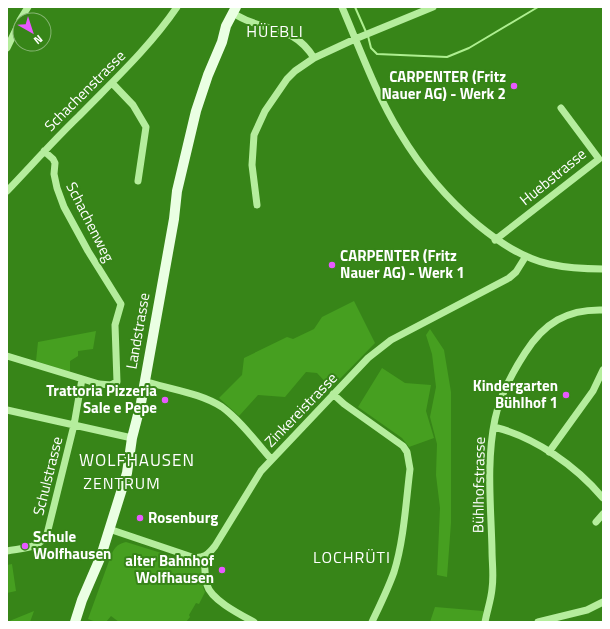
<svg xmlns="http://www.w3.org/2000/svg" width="610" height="629" font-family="'Titillium Web',sans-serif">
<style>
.green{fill:#469f20}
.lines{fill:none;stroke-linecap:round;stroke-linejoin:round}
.stream{stroke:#aeef90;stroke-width:2}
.minor{stroke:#b5ed9d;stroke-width:7}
.major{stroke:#eaffe3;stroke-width:10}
.poi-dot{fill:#e859ff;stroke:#378518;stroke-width:1.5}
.labels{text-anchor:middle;stroke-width:4;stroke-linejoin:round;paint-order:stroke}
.poi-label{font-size:15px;font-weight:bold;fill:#fff;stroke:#378518;text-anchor:end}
.street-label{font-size:15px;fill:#fff;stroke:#378518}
.neighbourhood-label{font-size:16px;letter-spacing:1px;fill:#fff;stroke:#378518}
.quarter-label{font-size:17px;letter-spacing:1px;fill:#fff;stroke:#378518}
</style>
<rect width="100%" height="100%" fill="#378518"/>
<path class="green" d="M354,301L375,343L331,388L317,373L306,372L285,397L258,395L239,416L219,398L242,375L244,358L287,337L293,339L314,329L322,317Z
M430,329L444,350L451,392V523L447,577L437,575L440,508L436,475L437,444L430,417L436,387L432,354L426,335Z
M96,331L93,349L78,351V356L70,361V372L36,361L38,342Z
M382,368L405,383L431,385L426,411L434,438L409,447L402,438L358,407Z
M126,542L200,565C204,573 200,583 205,592L199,604L196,603L189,615L190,617L186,622H119L111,616L106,622H96L88,619L109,561L111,560L110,558C113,550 116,544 126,542Z
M12,564L16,591L7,593V565Z
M435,607L483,611L484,613L481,622H430Z
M34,611L30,622H7Z"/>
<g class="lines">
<path class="stream" d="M355,7L366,32
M368,36L371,48L377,54L447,57L469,48L538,7"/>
<path class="minor" d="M342,7C360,49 376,94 400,133C421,168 447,199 478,225C499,242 522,258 549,264C567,268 585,269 603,269
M238,16C267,33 293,24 314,58
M20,20L28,7
M7,48L20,21
M112,83L133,105L146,127L138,181
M7,191C31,166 54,140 79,116C113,81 149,48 177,7
M257,205L252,165L254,135L265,111L287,79L295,71L314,58L355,39L433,7
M495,240L599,159L561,108
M7,356L99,384L111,385L117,382L115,325L121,304L88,251L64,207L57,188L54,174L55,163L53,159L44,151
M144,383H151C175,390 202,394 222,407C241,421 256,442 271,459
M333,394L344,404L403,446L407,452L410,469C406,501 404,540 394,572C388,589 380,605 372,622
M7,410L132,438
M494,427C535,437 576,466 603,498
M549,452L593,391L603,370
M596,522L603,514
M109,529L192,557C203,559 208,555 215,546L261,471L368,358L391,340L509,278L516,272L526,256
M7,551C22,548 40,549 47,534L74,425L82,379
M203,557C206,566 204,576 207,585C211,600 241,615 254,622
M485,622C487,611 491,600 492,589C494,576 492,563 492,550C491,507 486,462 495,419C500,395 512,373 525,353C544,323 567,309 603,310
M538,622L587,610L603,602"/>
<path class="major" d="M75,622L82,600L101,556L127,473L132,438L141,403L174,219L177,191L196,111L208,75L222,42L226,26L236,7"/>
</g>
<g class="poi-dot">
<circle cx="514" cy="86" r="4"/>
<circle cx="332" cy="265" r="4"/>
<circle cx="566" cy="395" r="4"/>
<circle cx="165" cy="400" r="4"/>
<circle cx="140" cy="518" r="4"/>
<circle cx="25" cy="546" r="4"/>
<circle cx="222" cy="570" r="4"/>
</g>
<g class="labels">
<g class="poi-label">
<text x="506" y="82">CARPENTER (Fritz<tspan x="506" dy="17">Nauer AG) - Werk 2</tspan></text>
<text x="340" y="261" text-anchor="start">CARPENTER (Fritz<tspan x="340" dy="17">Nauer AG) - Werk 1</tspan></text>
<text x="558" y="391">Kindergarten<tspan x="558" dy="17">Bühlhof 1</tspan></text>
<text x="157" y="396">Trattoria Pizzeria<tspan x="157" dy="17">Sale e Pepe</tspan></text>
<text x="148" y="523" text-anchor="start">Rosenburg</text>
<text x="33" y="542" text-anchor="start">Schule<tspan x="33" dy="17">Wolfhausen</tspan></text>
<text x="214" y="566">alter Bahnhof<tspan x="214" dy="17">Wolfhausen</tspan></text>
</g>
<g class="street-label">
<text transform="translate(85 91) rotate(-45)" y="5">Schachenstrasse</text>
<text transform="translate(553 177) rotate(-39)" y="5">Huebstrasse</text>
<text transform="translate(90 222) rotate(63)" y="5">Schachenweg</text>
<text transform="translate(138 331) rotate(-80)" y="5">Landstrasse</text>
<text transform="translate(301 410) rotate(-46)" y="5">Zinkereistrasse</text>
<text transform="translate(48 476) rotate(-76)" y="5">Schulstrasse</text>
<text transform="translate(479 485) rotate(-89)" y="5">Bühlhofstrasse</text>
</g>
<g class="neighbourhood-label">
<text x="275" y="37">HÜEBLI</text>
<text x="122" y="489">ZENTRUM</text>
<text x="352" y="563">LOCHRÜTI</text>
</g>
<g class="quarter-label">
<text x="137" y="466">WOLFHAUSEN</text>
</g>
</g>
<rect width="610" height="629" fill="none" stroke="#ffffff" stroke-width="16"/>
<g transform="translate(32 32) rotate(141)"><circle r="19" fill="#378518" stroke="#87b674"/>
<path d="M0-3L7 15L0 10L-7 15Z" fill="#e859ff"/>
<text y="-6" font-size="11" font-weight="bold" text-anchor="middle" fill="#ffffff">N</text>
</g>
</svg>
